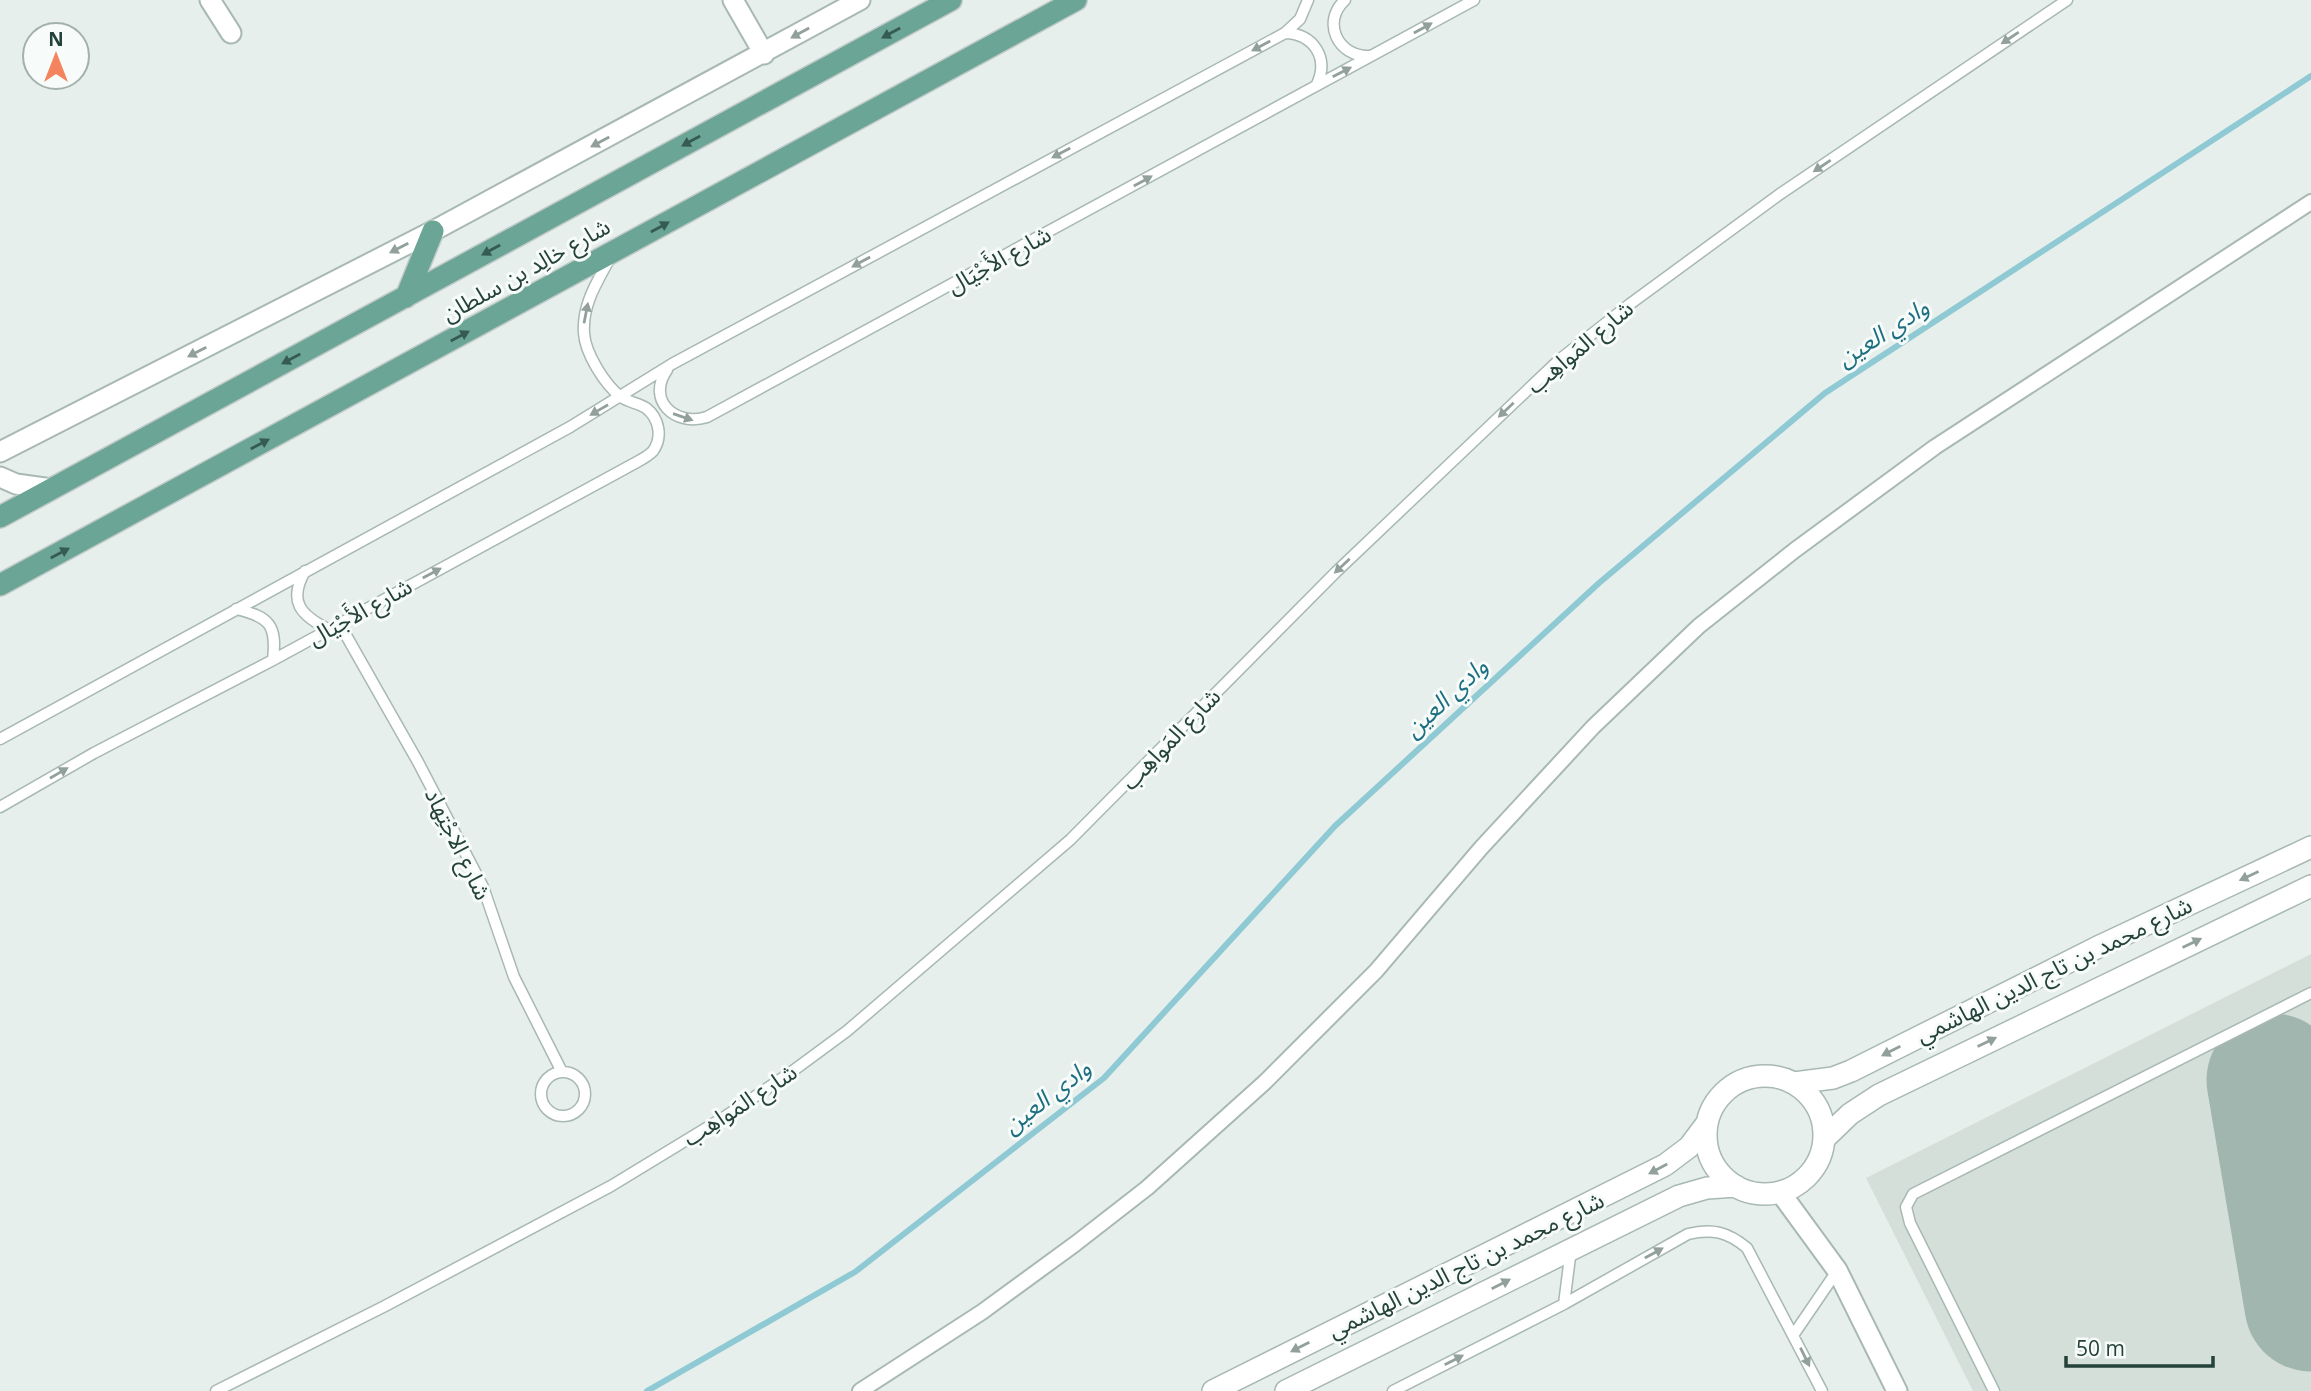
<svg xmlns="http://www.w3.org/2000/svg" width="2311" height="1391" font-family="'Open Sans','Noto Sans Arabic',sans-serif">
<style>
.built{fill:#d4dfda}
.lines{fill:none;stroke-linecap:round;stroke-linejoin:round}
.stream{stroke:#8ec9d4;stroke-width:6}
.runway{stroke:#a2b6b0;stroke-width:133}
.service-casing{stroke:#a8b8b2;stroke-width:13}
.pedestrian-casing{stroke:#a8b8b2;stroke-width:18}
.minor-casing{stroke:#a8b8b2;stroke-width:23}
.tertiary-casing{stroke:#a8b8b2;stroke-width:24}
.primary-casing{stroke:#c2cac8;stroke-width:24}
.service{stroke:#fff;stroke-width:10}
.pedestrian{stroke:#fff;stroke-width:14}
.minor{stroke:#fff;stroke-width:19}
.tertiary{stroke:#fff;stroke-width:21}
.primary{stroke:#6aa596;stroke-width:21}
.oneway{fill:#92a09c}
.oneway2{fill:#365b51}
.labels{text-anchor:middle;stroke-width:6;stroke-linejoin:round;paint-order:stroke}
.street-label{font-size:23px;fill:#24423a;stroke:#f7fbf9}
.water-label{font-size:24px;font-style:italic;fill:#1c6f80;stroke:#f7fbf9}
</style>
<rect width="100%" height="100%" fill="#e6efeb"/>
<path class="built" d="M2311,954V1391H1973L1866,1178Z"/>
<g class="lines">
<path class="stream" d="M647,1391L855,1272L1104,1078L1335,826L1599,583L1825,393L2311,76"/>
<path class="runway" d="M2273,1080L2311,1305"/>
<defs>
<path id="service" d="M1345,0C1321,22 1338,57 1369,56
M1285,33C1314,34 1329,58 1317,84
M667,370C646,400 675,427 707,417L1474,0
M305,571C288,601 300,615 328,629
M236,609C270,617 277,625 273,660
M339,623L418,762L483,887L514,977L562,1072
M0,739L570,427L672,364L1285,33L1300,19L1308,0
M0,807L94,753L273,660L626,468C634,463 647,458 653,451C663,437 659,418 646,408C638,403 628,402 621,397C605,385 585,353 584,333C582,305 597,282 610,258
M541 1094a22 22 0 1 1 44 0a22 22 0 1 1-44 0Z
M1564,1304L1571,1249
M1794,1334L1837,1271
M216,1391L385,1306L611,1186L726,1116L790,1073L847,1031L1070,840L1336,572L1559,360L1630,304L1780,194L2067,0
M1393,1391L1564,1304L1688,1234C1712,1228 1728,1232 1747,1248L1822,1391
M1994,1391L1910,1223L1906,1207L1913,1194L2311,993"/>
<path id="pedestrian" d="M860,1391L982,1312L1075,1244L1147,1188L1265,1082L1376,971L1481,848L1593,727L1699,626L1795,550L1935,447L2311,202"/>
<path id="minor" d="M210,0L231,33
M733,0L764,54
M0,452L433,231L860,0
M0,477L16,484L52,489
M1780,1192L1837,1270L1897,1391"/>
<path id="tertiary" d="M1706 1135a59 59 0 1 1 118 0a59 59 0 1 1-118 0Z
M1794,1083L1833,1078L1851,1071L2102,945L2311,847
M1824,1139L1850,1114L1879,1095L2311,886
M1213,1391L1665,1165L1689,1147L1707,1123
M1286,1391L1679,1196L1707,1188L1736,1186"/>
<path id="primary" d="M406,297L433,231
M0,517L951,0
M0,585L1076,0"/>
</defs>
<use href="#service" class="service-casing"/>
<use href="#pedestrian" class="pedestrian-casing"/>
<use href="#minor" class="minor-casing"/>
<use href="#tertiary" class="tertiary-casing"/>
<use href="#primary" class="primary-casing"/>
<use href="#service" class="service"/>
<use href="#pedestrian" class="pedestrian"/>
<use href="#minor" class="minor"/>
<use href="#tertiary" class="tertiary"/>
<use href="#primary" class="primary"/>
</g>
<defs><path id="oneway-solid" d="M-6-.8H1V-3.2L6.5 0L1 3.2V.8H-6Z" transform="scale(1.75)"/></defs>
<g class="oneway">
<use href="#oneway-solid" transform="translate(1423 28) rotate(-29)"/>
<use href="#oneway-solid" transform="translate(800 33) rotate(151)"/>
<use href="#oneway-solid" transform="translate(2010 38) rotate(146)"/>
<use href="#oneway-solid" transform="translate(1261 46) rotate(152)"/>
<use href="#oneway-solid" transform="translate(1342 72) rotate(-27)"/>
<use href="#oneway-solid" transform="translate(600 142) rotate(152)"/>
<use href="#oneway-solid" transform="translate(1061 153) rotate(152)"/>
<use href="#oneway-solid" transform="translate(1822 166) rotate(146)"/>
<use href="#oneway-solid" transform="translate(1143 181) rotate(-29)"/>
<use href="#oneway-solid" transform="translate(399 248) rotate(153)"/>
<use href="#oneway-solid" transform="translate(861 262) rotate(151)"/>
<use href="#oneway-solid" transform="translate(586 313) rotate(-79)"/>
<use href="#oneway-solid" transform="translate(197 352) rotate(153)"/>
<use href="#oneway-solid" transform="translate(599 410) rotate(150)"/>
<use href="#oneway-solid" transform="translate(1506 410) rotate(137)"/>
<use href="#oneway-solid" transform="translate(683 417) rotate(19)"/>
<use href="#oneway-solid" transform="translate(1342 566) rotate(137)"/>
<use href="#oneway-solid" transform="translate(432 573) rotate(-28)"/>
<use href="#oneway-solid" transform="translate(59 773) rotate(-30)"/>
<use href="#oneway-solid" transform="translate(2249 876) rotate(155)"/>
<use href="#oneway-solid" transform="translate(2192 943) rotate(-26)"/>
<use href="#oneway-solid" transform="translate(1987 1042) rotate(-26)"/>
<use href="#oneway-solid" transform="translate(1891 1051) rotate(153)"/>
<use href="#oneway-solid" transform="translate(1658 1169) rotate(152)"/>
<use href="#oneway-solid" transform="translate(1654 1253) rotate(-29)"/>
<use href="#oneway-solid" transform="translate(1501 1284) rotate(-27)"/>
<use href="#oneway-solid" transform="translate(1300 1347) rotate(153)"/>
<use href="#oneway-solid" transform="translate(1805 1357) rotate(64)"/>
<use href="#oneway-solid" transform="translate(1454 1360) rotate(-27)"/>
</g>
<g class="oneway2">
<use href="#oneway-solid" transform="translate(891 33) rotate(151)"/>
<use href="#oneway-solid" transform="translate(691 141) rotate(151)"/>
<use href="#oneway-solid" transform="translate(660 227) rotate(-29)"/>
<use href="#oneway-solid" transform="translate(491 250) rotate(151)"/>
<use href="#oneway-solid" transform="translate(460 336) rotate(-28)"/>
<use href="#oneway-solid" transform="translate(291 359) rotate(152)"/>
<use href="#oneway-solid" transform="translate(260 444) rotate(-28)"/>
<use href="#oneway-solid" transform="translate(60 553) rotate(-28)"/>
</g>
<g class="labels">
<g class="street-label">
<text transform="translate(999 260) rotate(-29)" y="8">شارع الأَجْيَال</text>
<text transform="translate(526 270) rotate(-29)" y="8">شارع خالِد بن سلطان</text>
<text transform="translate(1580 347) rotate(-40)" y="8">شارع المَواهِب</text>
<text transform="translate(360 612) rotate(-29)" y="8">شارع الأَجْيَال</text>
<text transform="translate(1171 739) rotate(-46)" y="8">شارع المَواهِب</text>
<text transform="translate(458 844) rotate(64)" y="8">شارع الاجْتِهاد</text>
<text transform="translate(2054 970) rotate(-26)" y="8">شارع محمد بن تاج الدين الهاشمي</text>
<text transform="translate(740 1105) rotate(-33)" y="8">شارع المَواهِب</text>
<text transform="translate(1466 1265) rotate(-26)" y="8">شارع محمد بن تاج الدين الهاشمي</text>
</g>
<g class="water-label">
<text transform="translate(1883 333) rotate(-33)" y="8">وادي العين</text>
<text transform="translate(1446 698) rotate(-43)" y="8">وادي العين</text>
<text transform="translate(1047 1097) rotate(-38)" y="8">وادي العين</text>
</g>
</g>
<g transform="translate(56 56)"><circle r="33" fill="#f7fbf9" stroke="#a3b1ad" stroke-width="2"/>
<path d="M0-5L12 26L0 18L-12 26Z" fill="#f4845f"/>
<text y="-10" font-size="19" font-weight="bold" text-anchor="middle" fill="#24423a">N</text>
</g>
<path d="M2066 1356v10h147v-10" fill="none" stroke="#24423a" stroke-width="3.5"/>
<text x="2076" y="1356" font-size="21" fill="#24423a" stroke="#f7fbf9" stroke-width="5" paint-order="stroke">50 m</text>
</svg>
